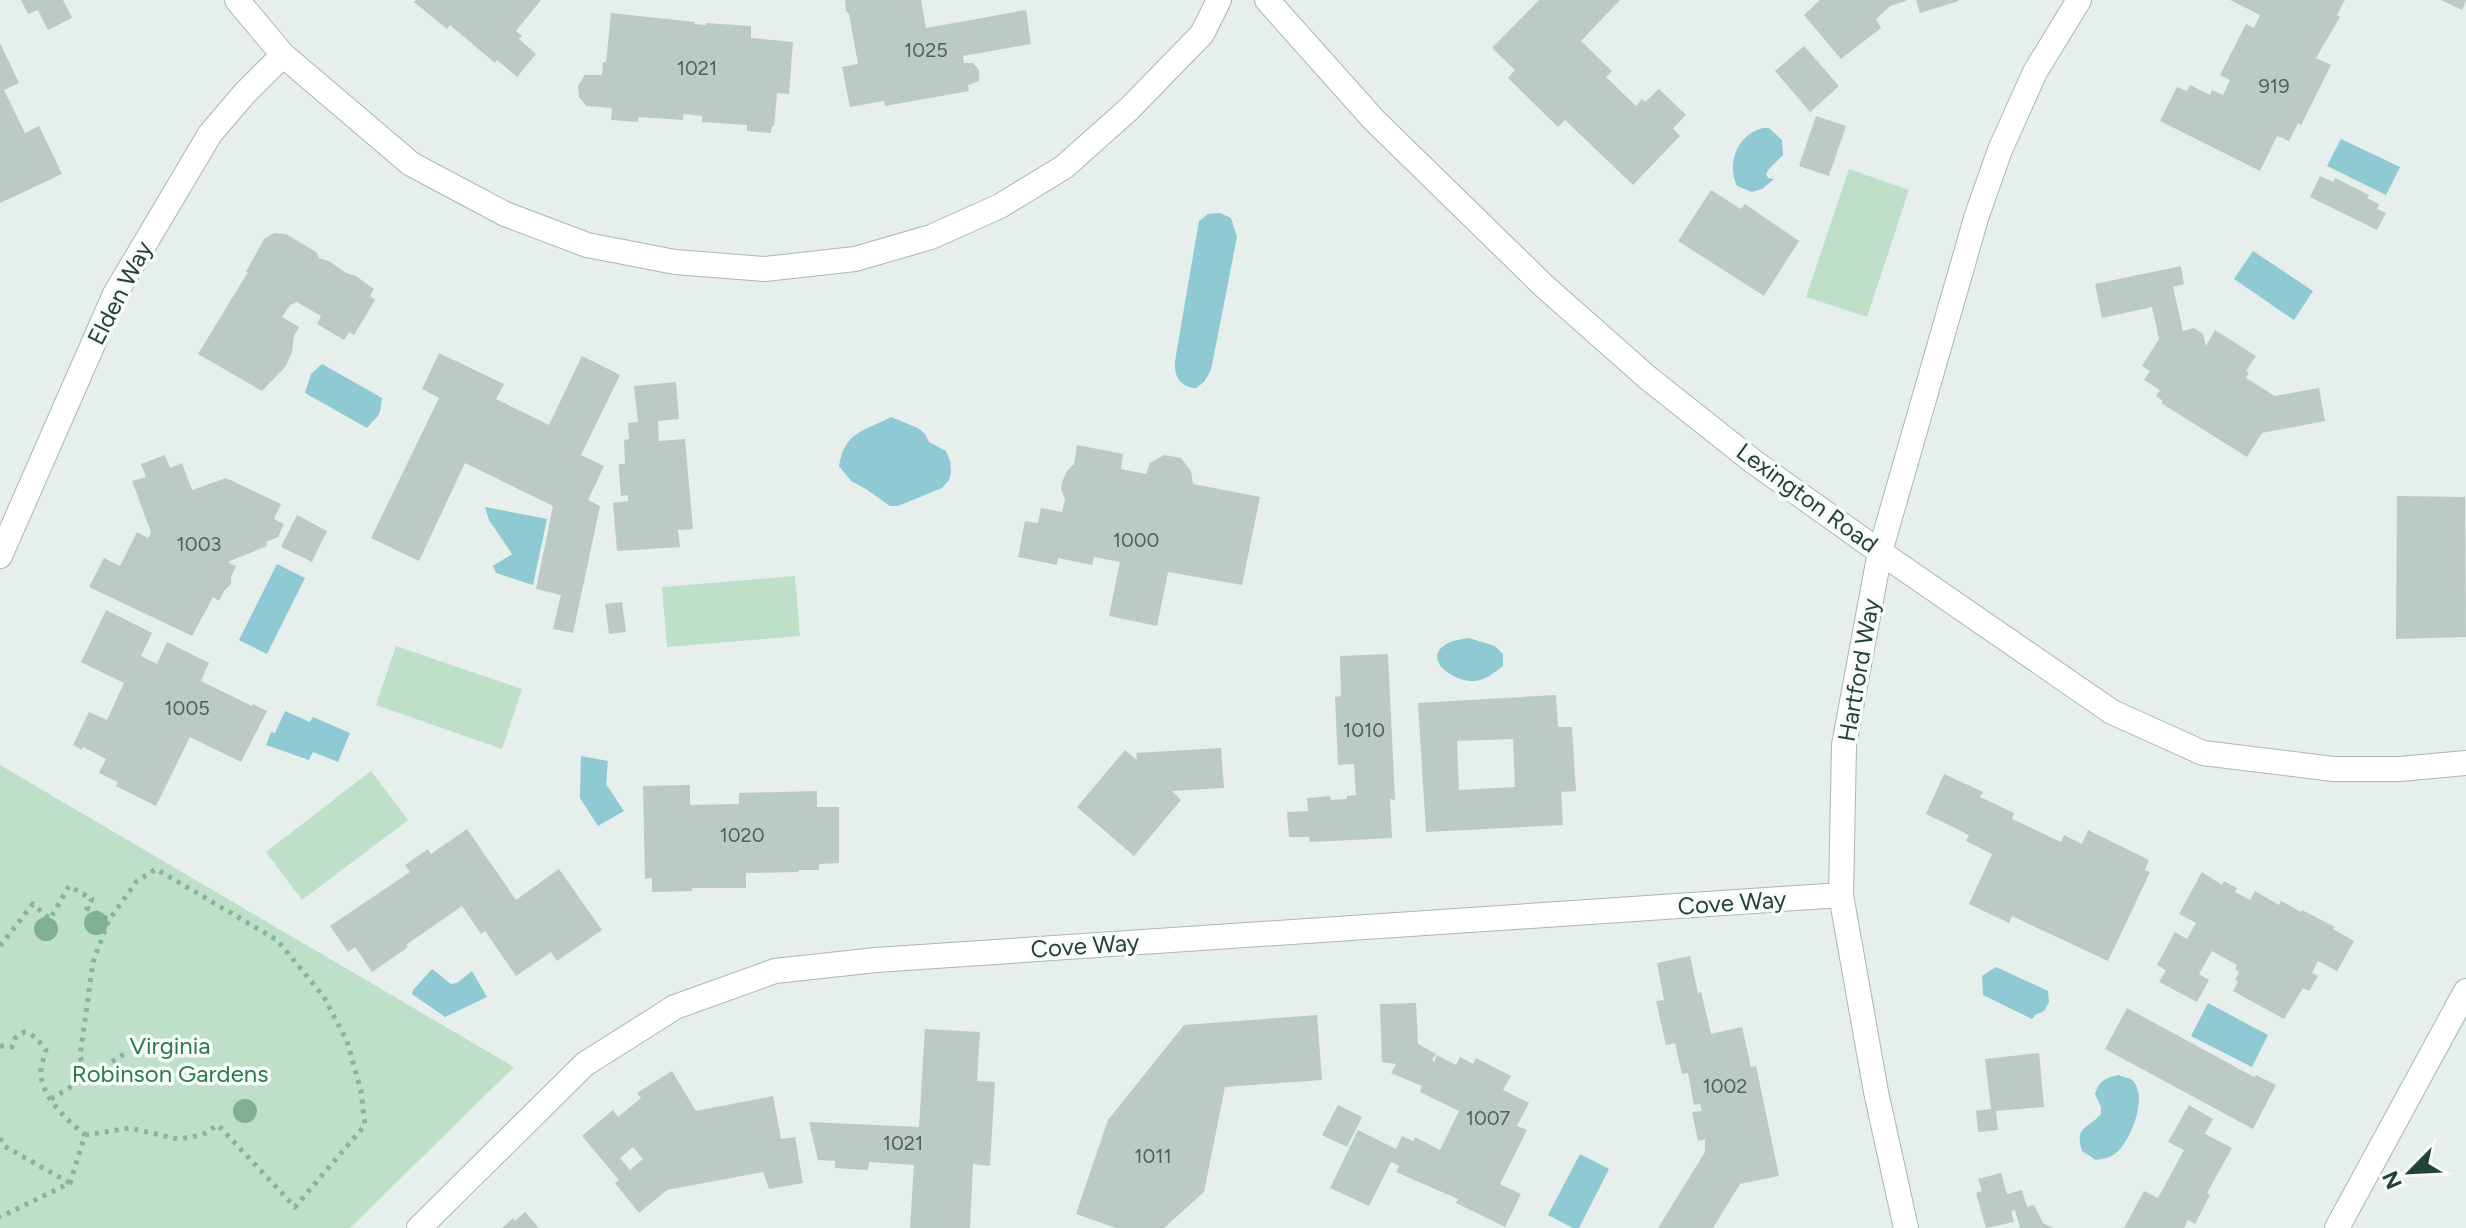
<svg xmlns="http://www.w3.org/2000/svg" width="2466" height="1228" font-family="Figtree,sans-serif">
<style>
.green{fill:#bfe0c8}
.water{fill:#8ec9d4}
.building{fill:#bbcac4;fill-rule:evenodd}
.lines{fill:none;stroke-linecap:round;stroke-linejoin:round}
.street-casing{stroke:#a8b8b2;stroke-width:26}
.path{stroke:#86b3a5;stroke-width:5;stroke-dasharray:4 6;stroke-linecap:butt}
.street{stroke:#fff;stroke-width:24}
.tree{fill:#80af93}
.labels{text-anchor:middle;stroke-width:7;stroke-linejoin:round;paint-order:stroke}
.number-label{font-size:20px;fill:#4a645c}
.street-label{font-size:24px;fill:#24423a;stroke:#f7fbf9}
.park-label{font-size:24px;fill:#2d7a4b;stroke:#f7fbf9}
</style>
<rect width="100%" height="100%" fill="#e6efeb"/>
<path class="green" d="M1849,169L1909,190L1867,317L1806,297Z
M795,576L800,636L667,647L662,587Z
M396,646L522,689L502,749L376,705Z
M0,765L514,1067L350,1228H0Z
M371,771L408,820L302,900L266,852Z"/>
<path class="water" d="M1763,128H1769L1782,140L1783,155L1769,169L1766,174L1768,178L1774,179L1762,189L1752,192L1737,186C1726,163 1738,134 1763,128Z
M2341,139L2400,167L2386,195L2327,166Z
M1220,213L1231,218L1237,237L1211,370L1204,382L1196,388C1180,387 1174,377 1175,361L1199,221L1208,214Z
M2253,251L2313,291L2294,320L2234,279Z
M322,364L382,398C379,421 380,412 367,428L305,393L311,374Z
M891,417L918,428L925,434L929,442L946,451L950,461L951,472L949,480L942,488L898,506H890L866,489L851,481L839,466C845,431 863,432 891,417Z
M485,507L547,519L533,585L496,573L493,566L512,554L489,520Z
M277,564L305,578L267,654L239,640Z
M1469,638L1495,646L1503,654V666C1495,672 1486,680 1475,681C1453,683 1418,657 1450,642C1456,640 1463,639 1469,638Z
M285,711L310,722L313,717L350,733L338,762L313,752L309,760L266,745L271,732L275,733Z
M581,756L608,761L606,784L624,811L598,826L580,798Z
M1996,967L2048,991L2049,1002L2044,1011L2035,1015L2032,1019L1983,995L1982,976Z
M432,969L451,984L457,983L472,971L487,997L445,1017L412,994L413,990Z
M2208,1003L2268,1035L2252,1067L2191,1036Z
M2119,1075C2121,1076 2128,1078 2131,1079C2150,1094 2131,1142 2115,1154C2109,1158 2102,1159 2096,1160L2082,1151C2074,1126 2088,1129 2101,1114V1107L2095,1094C2099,1081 2106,1077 2119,1075Z
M1580,1154L1609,1169L1579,1228H1573L1548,1215Z"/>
<path class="building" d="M21,0H63L72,18L48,30L38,10L28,14Z
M416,0H541L516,31L522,36L519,39L536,54L517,77L497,60L495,63L450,25L447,29L414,2Z
M845,0H921L926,28L1026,10L1031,44L963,56L964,63H973L979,70V81L968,85L969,91L885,106L884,101L850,107L842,67L858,64L849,14L846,11Z
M1539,0H1620L1581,41L1612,71L1606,77L1636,106L1642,99L1645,102L1659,89L1686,115L1673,128L1680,136L1633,185L1565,120L1558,127L1508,78L1515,70L1492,48Z
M1820,0H1906V1L1890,6L1876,19L1881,28L1841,59L1804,15Z
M1916,0H1958L1959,1L1920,13Z
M2230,0H2345L2337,15L2340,17L2316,58L2331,65L2301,125L2298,123L2289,141L2277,136L2260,171L2160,121L2177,87L2187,91L2190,85L2210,95L2212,90L2223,95L2230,80L2220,75L2246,24L2254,28L2260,15Z
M2441,0H2466V1L2462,10Z
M611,13L695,22L694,24L706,25V23L751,26V38L793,42L789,94L777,93L774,126H772L771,133L747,131V125L702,122V116L684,114L683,120L639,117L638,122L611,120L612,108L586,106L579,97L578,86L585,75H602L603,62H606Z
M0,43L19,83L4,90L25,133L39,126L62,174L0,203Z
M1804,46L1839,86L1810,112L1775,71Z
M1816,116L1846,126L1829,176L1799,166Z
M2320,176L2333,182L2335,178L2369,195L2367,198L2379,204L2377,209L2386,213L2377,230L2310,197Z
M1711,190L1741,209L1745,204L1799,241L1764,296L1678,241Z
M274,233L286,234L316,252L319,258L329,261L346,273L356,276L374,289L370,296L375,300L354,335L349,332L344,340L317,324L321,316L297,302L290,305L282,317L299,327L294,336L292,352L286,366L262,391L198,354L248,272H246L264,239Z
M2181,266L2184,284L2173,287L2183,331L2194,328L2203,334L2206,346L2215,330L2256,356L2246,371L2249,373L2246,378L2275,396L2319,388L2325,421L2262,433L2247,457L2161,403L2163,401L2156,396L2160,390L2144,380L2150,371L2142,366L2159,339L2152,307L2102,318L2095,284Z
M439,353L504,384L496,399L549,425L582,356L620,375L581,455L604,466L588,500L600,506L573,633L553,629L561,595L536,589L553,506L465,463L419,561L371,538L439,398L422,389Z
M676,382L679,419L658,421L659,441L685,439L693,529L678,530L680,547L617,551L613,503L628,501V495L621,496L619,472V464H625L624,440L629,439L628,423L638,422L634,386Z
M1077,445L1123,454L1121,469L1146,474L1150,463L1164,455L1181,458L1191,471L1193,484L1260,497L1242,585L1168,572L1157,626L1109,616L1120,562L1094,557L1092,565L1058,558L1057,565L1018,557L1025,521L1038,523L1041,508L1062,512L1065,500L1061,488L1062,482L1067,471L1074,464Z
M165,455L170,468L182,463L192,490L226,478L281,504L274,519L284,524L278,537L266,542L267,546L230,561L229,563L236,566L231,577V584L224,591L219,601L213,597L192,636L89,587L104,558L120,566L137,532L148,538L151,532L132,481L146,477L141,464Z
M2397,496L2465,497L2466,637L2396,639Z
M297,515L327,531L312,562L281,547Z
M622,602L626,632L609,634L605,604Z
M106,610L152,633L141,656L157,664L167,642L209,663L201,681L252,706L253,704L267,711L241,762L190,737L156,806L116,786L118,782L99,773L106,759L83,747L82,750L73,745L89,712L107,720L124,683L81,662Z
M1388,654L1395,800L1390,799L1392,838L1310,842L1309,837H1289L1287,812L1308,811L1307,798L1330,796L1331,800L1347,799V796L1356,795L1354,764L1338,765L1335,697L1341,696L1340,656Z
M1556,695L1558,727H1572L1576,791L1561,792L1563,825L1426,832L1418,703ZM1513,739L1515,787L1459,790L1457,741Z
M1221,748L1224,788L1172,791L1181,800L1134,856L1077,807L1125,750L1137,760L1136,753Z
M1944,774L1983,792L1980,797L2014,813L2012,819L2061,842L2064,835L2082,844L2088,830L2149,860L2145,870L2150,872L2108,961L2012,916L2009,923L1969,904L1992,854L1966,841L1969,835L1926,814Z
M690,785V805L739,804V793L817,791V807H839V863L819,864V870H799L798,872L746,873V888H692V891L652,892V878L645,879L643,786Z
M467,829L516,900L559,869L602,930L557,961L551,952L516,976L485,931L481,934L462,906L406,945L408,947L372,972L355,947L348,952L330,926L410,872L405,865L428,849L431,854Z
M2202,872L2222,885L2224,881L2237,888L2235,892L2250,900L2255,891L2279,905L2281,901L2301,912L2302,910L2335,927L2333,929L2354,941L2337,971L2318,961L2312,973L2318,976L2309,991L2303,988L2284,1019L2233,991L2238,982L2235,980L2239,972L2235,969L2237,965L2212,951L2199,974L2209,980L2197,1002L2159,982L2166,970L2157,965L2175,932L2187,939L2196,923L2179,914Z
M1690,956L1698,993L1701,992L1711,1034L1742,1027L1751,1067L1756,1066L1779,1176L1740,1184L1713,1228H1658L1705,1152V1139L1698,1141L1692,1112L1702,1111L1700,1104L1694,1105L1688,1073L1682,1074L1675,1043L1666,1045L1656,1001L1664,1000L1657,963Z
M1416,1003L1418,1044L1436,1054L1432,1060L1434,1062L1437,1055L1456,1065L1460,1057L1473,1064L1476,1058L1511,1076L1503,1090L1529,1103L1517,1126L1527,1130L1500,1184L1521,1194L1505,1227L1456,1203L1458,1199L1396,1172L1399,1166L1391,1162L1369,1206L1330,1188L1358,1130L1396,1149L1402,1136L1413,1141L1415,1137L1440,1150L1459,1111L1420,1092L1422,1086L1391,1073L1396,1064L1382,1062L1380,1004Z
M2127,1008L2254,1077L2256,1075L2276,1085L2253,1129L2105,1049Z
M1317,1015L1322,1080L1225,1087L1204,1192L1164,1228H1116L1076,1214L1108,1120L1184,1025Z
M925,1029L980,1032L977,1081L995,1082L990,1166L973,1164L970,1228H910L914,1165L869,1162L868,1170L835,1168V1161L818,1160L809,1122L919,1127Z
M2039,1053L2044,1107L1996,1111L1998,1130L1978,1132L1976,1111L1991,1109L1985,1059Z
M672,1071L696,1111L773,1096L781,1139L795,1137L803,1183L769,1189L763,1172L667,1190L639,1213L615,1183L619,1180L582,1136L613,1110L618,1117L641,1098L637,1093ZM633,1147L643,1159L630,1170L620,1158Z
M1338,1105L1362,1117L1347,1147L1322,1135Z
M2189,1105L2213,1119L2205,1134L2232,1148L2207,1193L2210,1195L2195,1224L2188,1220L2184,1228H2124L2144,1191L2158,1198L2184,1150L2168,1142Z
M2001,1173L2007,1194L2022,1190L2027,1207L2034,1205L2043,1223L2053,1228H2020L2015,1210L2011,1211L2014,1222L1986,1228L1976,1193L1982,1191L1978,1179Z
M525,1212L539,1228H502L513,1218L515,1221Z"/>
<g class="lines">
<defs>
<path id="street" d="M237,0L283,55L411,164L505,214L587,245L675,262L765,269L855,259L931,237L1000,206L1064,167L1129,109L1202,34L1219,0
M1267,0L1374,120L1544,286L1648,378L1754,462L1880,552L2112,712L2203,753L2333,769H2400L2466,763
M0,556L115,294L210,134L245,93L283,55
M419,1228L585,1064L675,1007L775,971L876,960L1841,895
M1906,1228L1876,1092L1841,895L1844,745L1880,552L1977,215L2000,150L2035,72L2079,0
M2337,1228L2466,991"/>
</defs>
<use href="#street" class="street-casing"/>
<path class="path" d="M0,946L33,904L50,919L69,886L92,899L87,908L109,920
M0,1046L12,1047L15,1038L24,1032C35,1034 39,1042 46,1050C45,1056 41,1064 41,1070C39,1095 68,1121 85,1135L70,1183L0,1217
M51,1099L87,1077
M85,1135L130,1128L178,1139L202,1135L218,1125L295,1207L365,1125L361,1091L347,1041L324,997L277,940L156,869L137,881L109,920L93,962L80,1056L87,1077L126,1053
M0,1138L4,1146L70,1183"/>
<use href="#street" class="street"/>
</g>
<g class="tree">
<circle cx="96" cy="923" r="12"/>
<circle cx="46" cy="929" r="12"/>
<circle cx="245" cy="1111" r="12"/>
</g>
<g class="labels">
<g class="number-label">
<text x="926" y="57">1025</text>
<text x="697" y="75">1021</text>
<text x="2274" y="93">919</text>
<text x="1136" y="547">1000</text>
<text x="199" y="551">1003</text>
<text x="187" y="715">1005</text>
<text x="1364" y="737">1010</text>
<text x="742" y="842">1020</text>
<text x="1725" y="1093">1002</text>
<text x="1488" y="1125">1007</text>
<text x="903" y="1150">1021</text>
<text x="1153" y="1163">1011</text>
</g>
<g class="street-label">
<text transform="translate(120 293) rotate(-63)" y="8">Elden Way</text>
<text transform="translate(1807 498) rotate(36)" y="8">Lexington Road</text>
<text transform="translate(1859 670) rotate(-80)" y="8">Hartford Way</text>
<text transform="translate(1732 903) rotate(-4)" y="8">Cove Way</text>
<text transform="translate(1085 946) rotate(-4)" y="8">Cove Way</text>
</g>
<g class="park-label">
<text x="170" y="1054">Virginia<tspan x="170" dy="28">Robinson Gardens</tspan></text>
</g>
</g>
<g transform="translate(2410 1172) rotate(246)" stroke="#f7fbf9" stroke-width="6" paint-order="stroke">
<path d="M0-6L14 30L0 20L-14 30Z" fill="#24423a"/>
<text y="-12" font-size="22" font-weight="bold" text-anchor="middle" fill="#24423a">N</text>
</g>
</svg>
